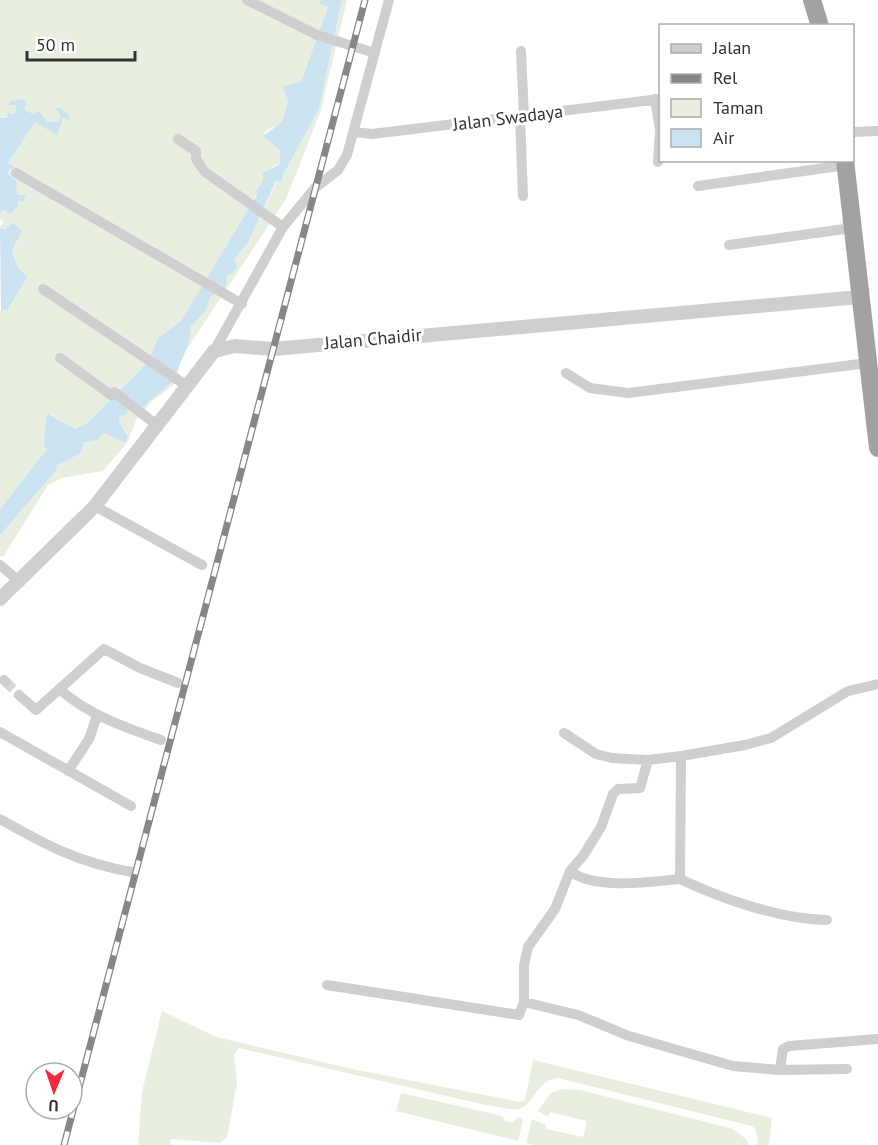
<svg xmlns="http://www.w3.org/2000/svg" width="878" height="1145" font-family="'PT Sans',sans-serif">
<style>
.green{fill:#e8efe0}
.water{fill:#cbe2f0}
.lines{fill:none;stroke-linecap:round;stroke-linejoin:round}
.minor-tunnel{stroke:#d6d6d6;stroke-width:10;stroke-dasharray:10 5;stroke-linecap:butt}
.minor{stroke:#cfcfcf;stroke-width:10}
.tertiary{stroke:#cfcfcf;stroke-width:14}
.trunk{stroke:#a2a2a2;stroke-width:18}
.rail-casing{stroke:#878787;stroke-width:7}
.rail{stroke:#fff;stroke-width:4.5;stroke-dasharray:14;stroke-linecap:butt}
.labels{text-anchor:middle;stroke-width:6;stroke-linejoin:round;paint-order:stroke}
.street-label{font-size:18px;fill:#323232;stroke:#fff}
</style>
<rect width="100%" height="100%" fill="#fff"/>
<path class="green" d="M0,0H321V4L328,7L301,82L286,91L288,101L282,123L266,131L263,136L280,151V164L273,166L263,181L239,229L181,322L158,338L147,363L87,423L75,429L50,414L47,449L0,509V311L8,309L18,268L12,251L18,241L5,228L1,230L0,226L4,223L0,219V212L18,201L21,196L17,195L15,178L8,175L9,170L14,167L8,163L35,121L45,126H59L64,118L69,119L60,114L59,122H47L23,110L20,101L13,100L16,110L13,114L0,118Z
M342,0H347L321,110L286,199L181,358L176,383L151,402L136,420L127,443L103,471L62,478L48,485L3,557L0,556V535L56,471L57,465L80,454L84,442L98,440L103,433L128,437L119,422L120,416L128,410L143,407L172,382L189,343L191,326L205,312L211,296L225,279L234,259L248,243L277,181L282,182L283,175L319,109Z
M162,1011L216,1037L357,1070L520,1102L525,1100L533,1060L772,1118L769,1145H758L756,1130L752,1126L558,1078C535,1080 534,1107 518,1109C510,1110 499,1107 490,1106L239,1048L234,1054L237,1083L227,1137L220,1143L171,1139L170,1145H138L142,1092Z
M562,1089L580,1090L733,1129L747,1140L749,1145H535L526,1143L532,1119L546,1125V1129L583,1137L587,1121L550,1112L548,1117L538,1111L551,1093Z
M401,1093L502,1116L505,1121L512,1122L519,1117L523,1120L518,1141L396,1111Z"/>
<path class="water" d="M321,0H342L319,109L283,175L282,182L276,181L248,243L234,259L237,266L233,273L228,274L225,288L211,296L205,312L191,326L189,343L172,382L143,407L128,410L126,415L120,416L119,422L128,437L125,442L103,433L98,440L84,442L80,454L57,465L56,471L0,535V509L47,449L44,445L46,417L49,414L75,429L87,423L147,363L158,338L181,321L257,195L256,191L263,181V173L280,164V151L263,136L282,122L288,101L283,86L301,82L328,7L320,4Z
M22,99L27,102L24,110L33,114L39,111L47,122H59L60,114L56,110L58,107L68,113L70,120L63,118L57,135L35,122L8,163L15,167L9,170L8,174L16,180L17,195H26L24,201H18V206L10,214L4,210L0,212V118L7,117L8,113L13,114L16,110L15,105H8L10,101Z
M13,223L22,231L12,251L18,268L27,277L8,309L1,311L0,228L5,229Z"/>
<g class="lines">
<path class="minor-tunnel" d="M6,682L19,695"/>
<path class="minor" d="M247,0L317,35L375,53
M521,51L524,116
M655,99L660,130L658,162
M520,117L523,196
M354,132L372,134L660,99
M852,132L878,131
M178,139L196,151V159L205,172L283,227
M16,173L242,304
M698,186L846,165
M729,245L852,228
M43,289L187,386
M214,351L283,227L315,188L338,170L347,155L389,0
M60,358L111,395L114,392L158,426
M566,373L590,388L628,393L868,363
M95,506L202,565
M0,565L20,582
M4,680L6,682
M59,689C89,715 124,727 161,740
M19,695L36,710L104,649L140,668L178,683
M0,732L131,806
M564,733L596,754L612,758L648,760L681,756L745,745L771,738L848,691L878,684
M68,771L89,739L97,716
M0,819C46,845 79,863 132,872
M570,871C594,890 650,882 680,879L681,756
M680,879C722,899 780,919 827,920
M327,985L519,1015L524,1002V965L528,947L555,909L570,871L583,856L601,827L613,794L618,789L640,788L648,760
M524,1002L578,1015L629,1036L733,1066L780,1070L847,1069
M780,1070L783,1049L789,1046L878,1039"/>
<path class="tertiary" d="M0,599L95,506L214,351L235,346L273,349L860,297"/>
<path class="trunk" d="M812,0L820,26
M845,160L878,448"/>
<defs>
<path id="rail" d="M64,1145L365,0"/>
</defs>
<use href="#rail" class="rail-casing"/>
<use href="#rail" class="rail"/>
</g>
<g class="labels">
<g class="street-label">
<text transform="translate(508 118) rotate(-7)" y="6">Jalan Swadaya</text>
<text transform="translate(373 339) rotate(-5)" y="6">Jalan Chaidir</text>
</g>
</g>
<rect x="659" y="24" width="195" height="138" fill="#ffffff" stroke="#adadad" stroke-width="1.5"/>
<rect x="671" y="44" width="30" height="9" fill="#cfcfcf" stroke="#adadad" stroke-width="1.5"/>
<text x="713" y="54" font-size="18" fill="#323232">Jalan</text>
<rect x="671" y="74" width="30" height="9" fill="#878787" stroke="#adadad" stroke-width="1.5"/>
<text x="713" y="84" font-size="18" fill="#323232">Rel</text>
<rect x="671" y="99" width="30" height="18" fill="#e8efe0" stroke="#adadad" stroke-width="1.5"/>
<text x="713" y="114" font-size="18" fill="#323232">Taman</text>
<rect x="671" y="129" width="30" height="18" fill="#cbe2f0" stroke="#adadad" stroke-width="1.5"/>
<text x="713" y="144" font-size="18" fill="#323232">Air</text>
<g transform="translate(54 1091) rotate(182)"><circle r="28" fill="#ffffff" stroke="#adadad" stroke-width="1.5"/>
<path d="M0-4.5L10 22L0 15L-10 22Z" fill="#f32a39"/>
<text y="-9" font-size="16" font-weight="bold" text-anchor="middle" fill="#323232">U</text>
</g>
<path d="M27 51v9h108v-9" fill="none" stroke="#323232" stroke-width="3"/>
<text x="36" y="51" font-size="18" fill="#323232" stroke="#ffffff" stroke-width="4.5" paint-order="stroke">50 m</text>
</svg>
